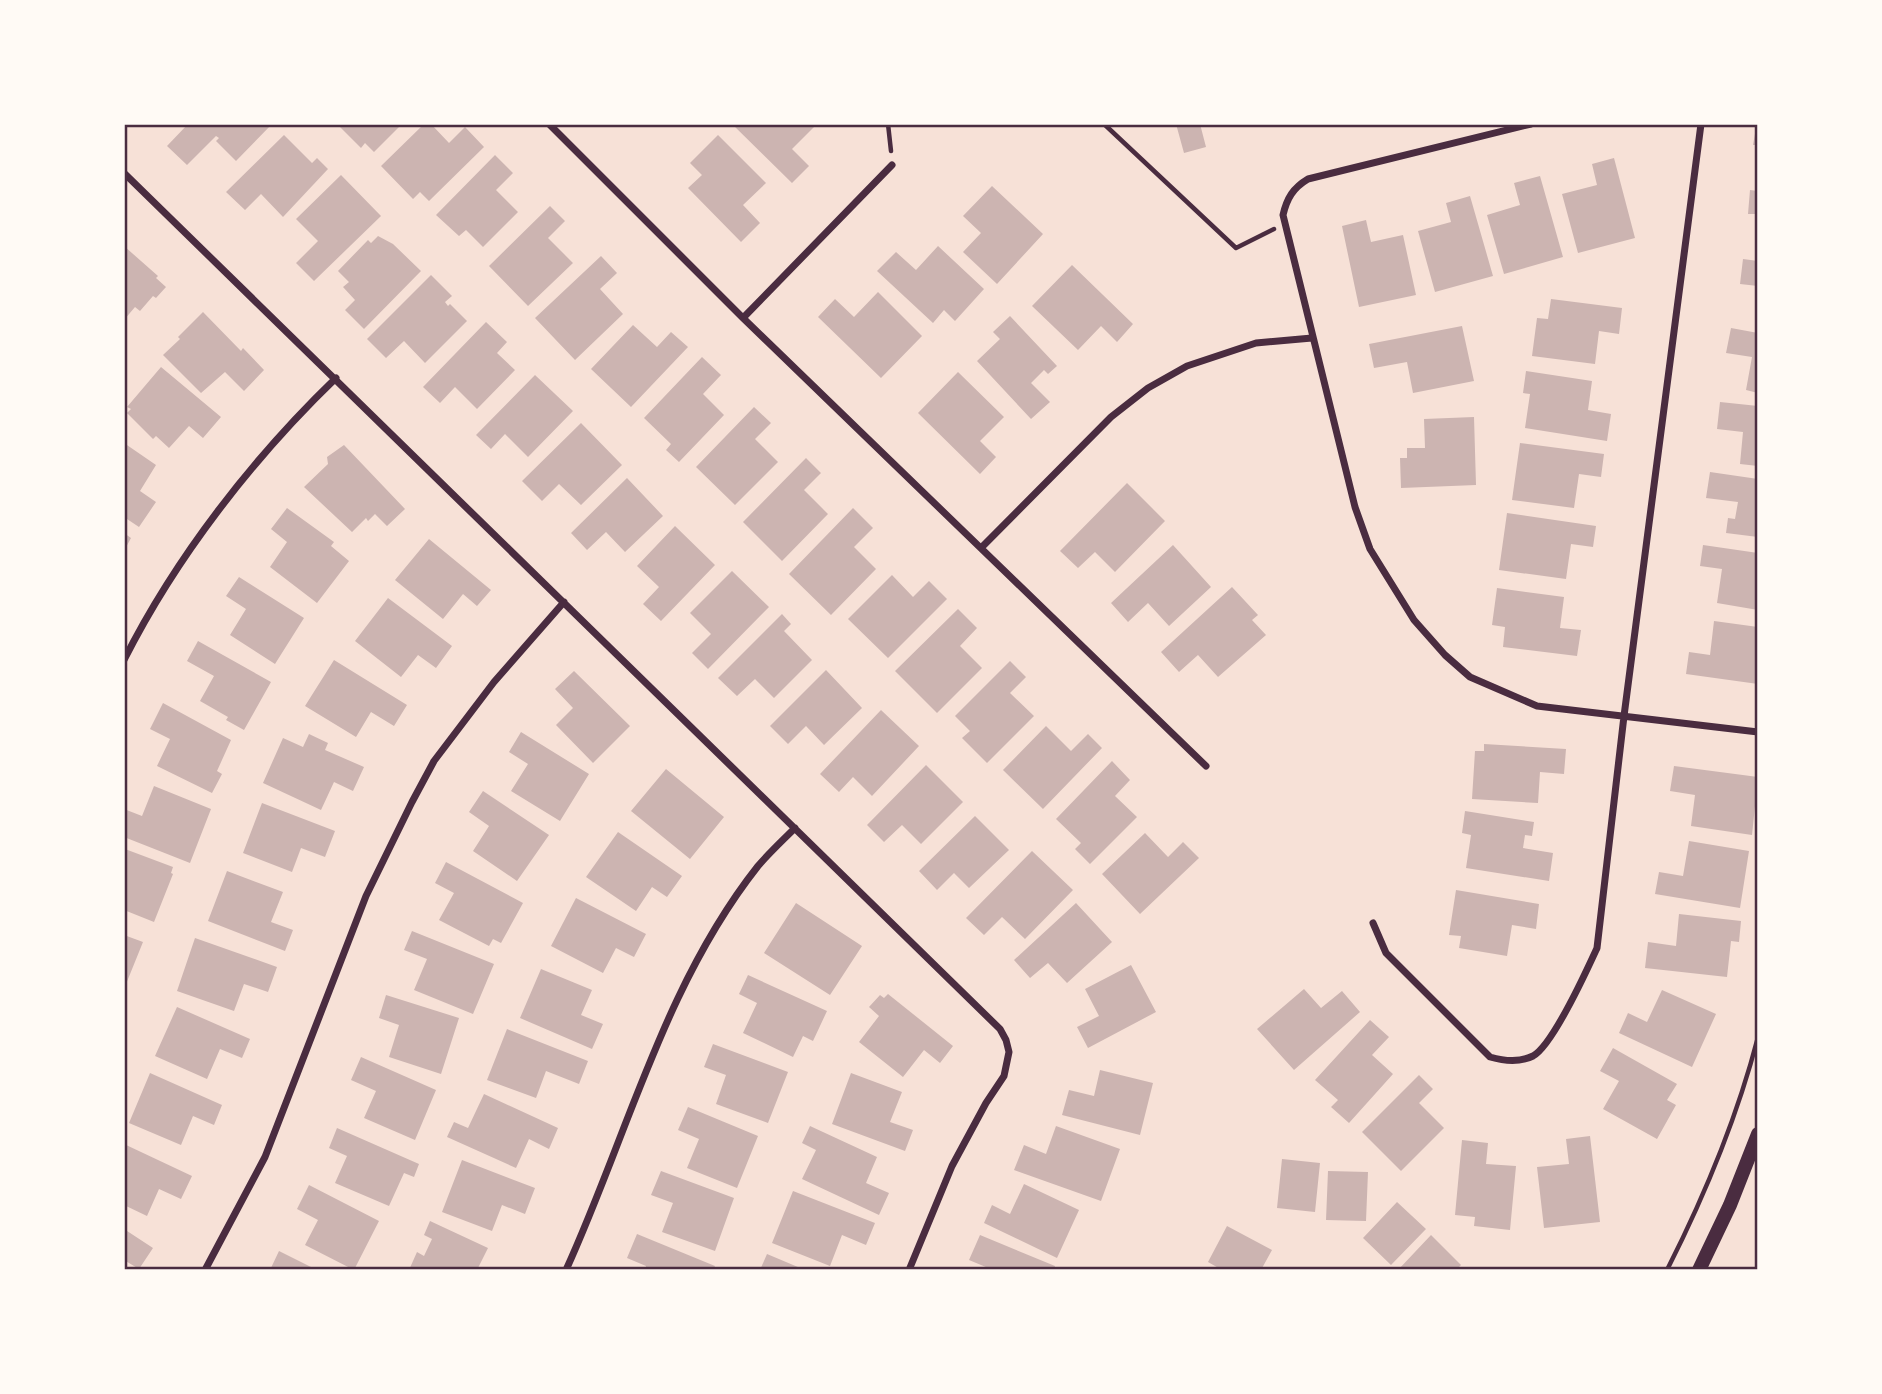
<svg xmlns="http://www.w3.org/2000/svg" width="1882" height="1394" font-family="'Exo 2',sans-serif">
<style>
.building{fill:#ccb4b1}
.lines{fill:none;stroke-linecap:round;stroke-linejoin:round}
.path{stroke:#4a2c40;stroke-width:4.5}
.minor{stroke:#4a2c40;stroke-width:7}
.secondary{stroke:#4a2c40;stroke-width:14}
.neatline{fill:none;stroke:#4a2c40;stroke-width:2.5}
</style>
<rect width="100%" height="100%" fill="#f7e1d7"/>
<path class="building" d="M188,124H272L236,161L216,141L219,138L216,136L187,165L167,146Z
M337,124H402L374,152L365,143L361,148Z
M424,124H431L449,143L465,127L484,147L429,201L420,192L413,199L381,166Z
M732,124H813L815,126L792,149L809,166L792,183Z
M1176,124H1200L1206,147L1184,153Z
M1756,128H1758V145H1753Z
M284,135L312,163L317,158L328,169L283,217L261,194L245,210L226,192Z
M718,135L766,183L743,205L760,223L741,242L688,188L702,175L690,163Z
M495,155L513,173L496,190L518,212L483,247L466,230L459,236L436,215Z
M1614,158L1635,238L1578,253L1562,194L1597,185L1592,164Z
M341,175L381,216L314,281L296,263L318,241L296,219Z
M1540,176L1563,257L1504,274L1487,215L1520,205L1514,183Z
M992,186L1043,234L997,284L963,252L981,233L963,216Z
M1750,190L1758,191V214H1748Z
M1470,196L1493,276L1435,292L1418,231L1451,222L1446,203Z
M550,206L565,221L548,238L573,263L528,306L489,266Z
M1366,220L1371,242L1403,235L1416,295L1359,307L1342,226Z
M378,236L393,244L421,271L364,329L345,310L355,300L343,287L349,282L338,271L368,240L371,243Z
M124,246L158,276L156,278L166,287L156,298L153,296L140,311L135,307L124,320Z
M938,246L984,289L955,321L944,310L933,323L877,271L896,252L916,270Z
M601,256L617,273L600,289L623,314L575,360L535,318Z
M1743,259L1758,261V286L1740,284Z
M1072,265L1133,324L1117,342L1101,326L1078,350L1032,306Z
M431,275L452,296L445,302L448,306L450,304L467,321L425,363L404,341L386,358L367,339Z
M878,292L922,336L881,378L818,317L835,299L854,317Z
M1551,299L1622,308L1619,334L1599,331L1595,364L1532,356L1537,318L1548,319Z
M203,312L241,351L243,348L264,370L244,391L225,372L201,393L163,355L180,339L178,337Z
M1010,316L1057,366L1048,374L1044,370L1031,383L1050,402L1031,419L977,361L1000,339L993,332Z
M486,322L507,342L497,353L515,370L477,409L455,387L440,403L423,387Z
M633,325L657,347L671,332L688,347L631,407L591,369Z
M1462,326L1474,381L1413,393L1407,362L1374,368L1369,344Z
M1731,328L1758,333V393L1746,390L1752,357L1726,353Z
M702,357L721,375L703,394L724,415L679,462L666,450L671,444L644,418Z
M161,367L221,417L203,438L189,426L169,448L156,436L153,439L127,413L131,409L127,407Z
M1526,371L1592,381L1588,410L1611,414L1607,441L1525,428L1530,394L1523,393Z
M958,372L1004,417L980,441L996,457L980,474L918,413Z
M535,375L573,411L528,457L505,434L491,449L476,435Z
M1720,402L1758,406V466L1740,464L1743,432L1717,429Z
M754,407L771,423L755,439L778,462L735,505L696,467Z
M1474,417L1476,485L1401,488L1400,458H1407V448H1425L1424,419Z
M581,423L622,465L581,505L559,484L542,501L522,481Z
M124,443L156,465L140,491L156,502L139,527L124,517Z
M1520,443L1604,454L1601,477L1579,474L1574,508L1512,500Z
M344,445L405,509L387,526L375,514L368,521L366,518L352,532L304,487L328,464L327,457Z
M806,458L821,473L804,490L828,514L782,561L743,522Z
M1710,472L1758,479V537L1726,533L1728,518L1735,519L1738,502L1706,498Z
M627,478L663,516L625,552L606,532L587,550L571,533Z
M1127,483L1165,521L1115,572L1095,552L1078,568L1060,551Z
M287,508L334,542L331,546L349,561L317,603L270,567L287,542L271,529Z
M853,508L873,528L854,547L876,569L831,615L789,574Z
M1507,513L1596,526L1593,547L1571,544L1566,579L1499,570Z
M675,526L715,565L661,621L643,604L659,587L637,566Z
M124,533L131,538L124,551Z
M429,539L491,590L477,606L463,594L443,619L395,580Z
M1173,545L1211,587L1169,626L1148,603L1128,622L1111,603Z
M1703,545L1758,553V610L1717,603L1722,569L1700,566Z
M732,571L769,607L708,669L692,653L711,634L690,613Z
M892,575L913,597L929,581L947,599L888,658L848,619Z
M239,577L304,618L275,664L230,635L246,609L226,596Z
M1232,587L1258,615L1252,620L1266,635L1218,677L1198,655L1179,672L1161,652Z
M1497,588L1564,597L1560,628L1581,630L1577,656L1503,647L1505,627L1492,625Z
M388,598L452,646L436,668L418,655L401,677L355,641Z
M958,609L977,628L960,646L982,668L937,713L895,671Z
M782,614L791,624L784,631L812,660L774,698L755,679L737,696L718,678Z
M1714,621L1758,627V684L1686,674L1689,652L1710,655Z
M198,641L271,682L244,730L226,720L228,717L200,701L214,676L187,661Z
M334,660L407,705L394,726L371,712L356,737L305,706Z
M1010,661L1026,677L1010,693L1034,716L987,763L962,738L970,731L955,716Z
M826,670L862,708L824,745L806,726L788,744L770,726Z
M574,671L630,726L593,763L556,725L573,708L555,689Z
M163,703L231,740L217,771L222,774L212,793L157,766L170,739L150,729Z
M881,710L919,746L872,796L853,777L839,792L820,774Z
M1046,726L1071,751L1088,734L1102,748L1043,809L1003,770Z
M521,732L589,774L560,821L511,791L528,764L509,752Z
M309,734L328,743L325,750L364,767L353,791L334,782L321,810L263,783L283,738L303,747Z
M1484,744L1566,749L1564,774L1540,772L1538,803L1472,799L1475,751H1484Z
M1112,761L1130,780L1115,796L1137,817L1090,864L1075,849L1081,843L1056,819Z
M926,765L963,802L921,844L902,825L884,842L867,825Z
M1674,766L1758,777L1752,835L1691,826L1695,795L1670,791Z
M666,769L724,817L690,859L631,811Z
M154,786L211,809L190,863L124,837V809L142,816Z
M483,791L549,835L517,881L473,851L489,826L469,812Z
M262,803L335,831L325,857L301,848L292,872L243,853Z
M1465,811L1534,822L1532,836L1525,835L1523,848L1553,853L1549,881L1466,868L1471,835L1462,833Z
M975,816L1009,850L969,888L954,873L937,890L919,871Z
M618,832L682,876L667,897L652,887L636,911L586,877Z
M1145,833L1168,857L1183,842L1199,858L1140,914L1102,874Z
M1689,841L1749,851L1740,908L1655,894L1659,872L1683,876Z
M125,849L173,867L171,873L173,874L154,922L124,910Z
M1032,851L1073,890L1025,939L1002,917L984,935L966,918Z
M446,862L523,903L501,943L493,939L489,946L439,920L454,893L435,883Z
M227,871L283,892L271,922L293,930L285,951L208,921Z
M1456,890L1539,904L1536,929L1512,925L1507,956L1459,948L1461,936L1449,935Z
M576,898L646,934L634,957L616,948L603,973L551,946Z
M796,903L862,946L830,995L764,953Z
M1076,903L1112,942L1067,983L1048,963L1030,978L1014,960Z
M1679,914L1741,921L1739,942L1731,941L1727,977L1645,968L1648,942L1676,946Z
M412,931L494,964L473,1014L414,990L427,959L404,950Z
M124,935L143,942L124,989Z
M195,938L277,967L268,992L244,984L234,1011L177,991Z
M1131,965L1156,1012L1088,1048L1077,1027L1099,1016L1085,989Z
M541,969L592,990L581,1015L603,1024L592,1049L520,1018Z
M748,975L827,1011L813,1041L803,1036L793,1057L743,1033L757,1003L739,994Z
M1304,989L1321,1008L1342,991L1360,1012L1294,1070L1257,1029Z
M1662,990L1716,1014L1692,1067L1619,1033L1628,1013L1647,1022Z
M888,994L953,1046L940,1063L924,1050L903,1077L859,1042L879,1016L869,1007L880,995L884,998Z
M386,995L459,1018L441,1074L389,1057L399,1025L379,1018Z
M177,1007L250,1039L242,1058L220,1049L207,1079L155,1056Z
M1370,1020L1389,1037L1372,1055L1393,1074L1349,1123L1331,1107L1338,1100L1315,1080Z
M507,1029L588,1061L579,1084L546,1071L536,1098L487,1080Z
M713,1044L788,1072L768,1123L716,1104L726,1075L704,1067Z
M1613,1048L1677,1084L1667,1100L1676,1105L1657,1139L1603,1109L1619,1081L1600,1071Z
M361,1057L436,1090L415,1140L364,1118L376,1091L351,1080Z
M1100,1070L1153,1083L1140,1135L1062,1115L1069,1090L1094,1096Z
M150,1073L222,1105L214,1125L193,1116L181,1145L129,1123Z
M851,1073L902,1092L890,1122L913,1130L905,1151L832,1124Z
M1419,1075L1433,1089L1419,1103L1444,1128L1401,1171L1362,1132Z
M484,1094L558,1128L549,1149L529,1139L516,1168L447,1137L454,1122L468,1128Z
M688,1107L758,1136L737,1188L687,1168L699,1139L678,1130Z
M810,1126L877,1157L866,1183L889,1193L879,1215L802,1179L816,1150L802,1143Z
M1056,1126L1120,1149L1101,1201L1014,1170L1024,1145L1046,1154Z
M337,1128L419,1164L414,1177L404,1173L389,1206L335,1183L347,1156L329,1148Z
M1590,1136L1600,1222L1544,1228L1537,1167L1569,1164L1566,1139Z
M1462,1140L1488,1143L1486,1164L1516,1166L1510,1230L1474,1226L1475,1217L1455,1215Z
M124,1144L192,1176L181,1199L159,1189L147,1216L124,1205Z
M1282,1159L1320,1163L1315,1212L1277,1208Z
M462,1160L535,1188L525,1214L502,1205L492,1231L442,1212Z
M661,1171L734,1198L715,1251L662,1232L673,1203L651,1195Z
M1328,1171L1368,1172L1366,1221L1326,1220Z
M1024,1184L1079,1210L1057,1258L984,1223L992,1205L1010,1214Z
M309,1185L379,1221L354,1270L305,1245L318,1220L297,1209Z
M793,1191L875,1223L866,1245L842,1235L830,1266L772,1243Z
M1397,1202L1426,1229L1391,1265L1363,1238Z
M430,1221L488,1248L477,1270H409L417,1252L424,1256L432,1239L424,1235Z
M1227,1226L1272,1250L1261,1270H1222L1208,1262Z
M124,1229L153,1248L139,1269L124,1260Z
M637,1234L715,1266L713,1270H645L646,1266L627,1258Z
M980,1235L1055,1266L1054,1270H993L969,1260Z
M1431,1235L1461,1265L1456,1270H1398Z
M279,1251L317,1270H270Z
M767,1254L805,1270H760Z"/>
<g class="lines">
<path class="path" d="M888,124L891,151
M1104,124L1236,248L1274,229
M1667,1270C1705,1195 1737,1118 1758,1037"/>
<path class="minor" d="M549,124L743,318L1206,766
M1531,124L1308,179C1293,188 1287,198 1283,215L1355,507L1370,549L1414,620L1445,655L1470,677L1537,706L1758,732
M124,173L1000,1029L1006,1040L1009,1052L1004,1076L986,1103L952,1166L909,1270
M743,318L892,165
M981,548L1111,417L1148,388L1187,366L1256,343L1312,338
M124,660C176,557 253,458 336,378
M1373,923L1386,953L1490,1057C1504,1061 1519,1063 1533,1056C1553,1045 1586,972 1597,948L1624,716L1701,124
M205,1270L265,1157L366,896L412,802L434,761L494,682L564,602
M566,1270C628,1134 664,985 758,866C769,853 783,840 795,828"/>
<path class="secondary" d="M1699,1270L1730,1205L1758,1134"/>
</g>
<rect width="1882" height="1394" fill="none" stroke="#fffaf5" stroke-width="252"/>
<rect x="126" y="126" width="1630" height="1142" class="neatline"/>
</svg>
